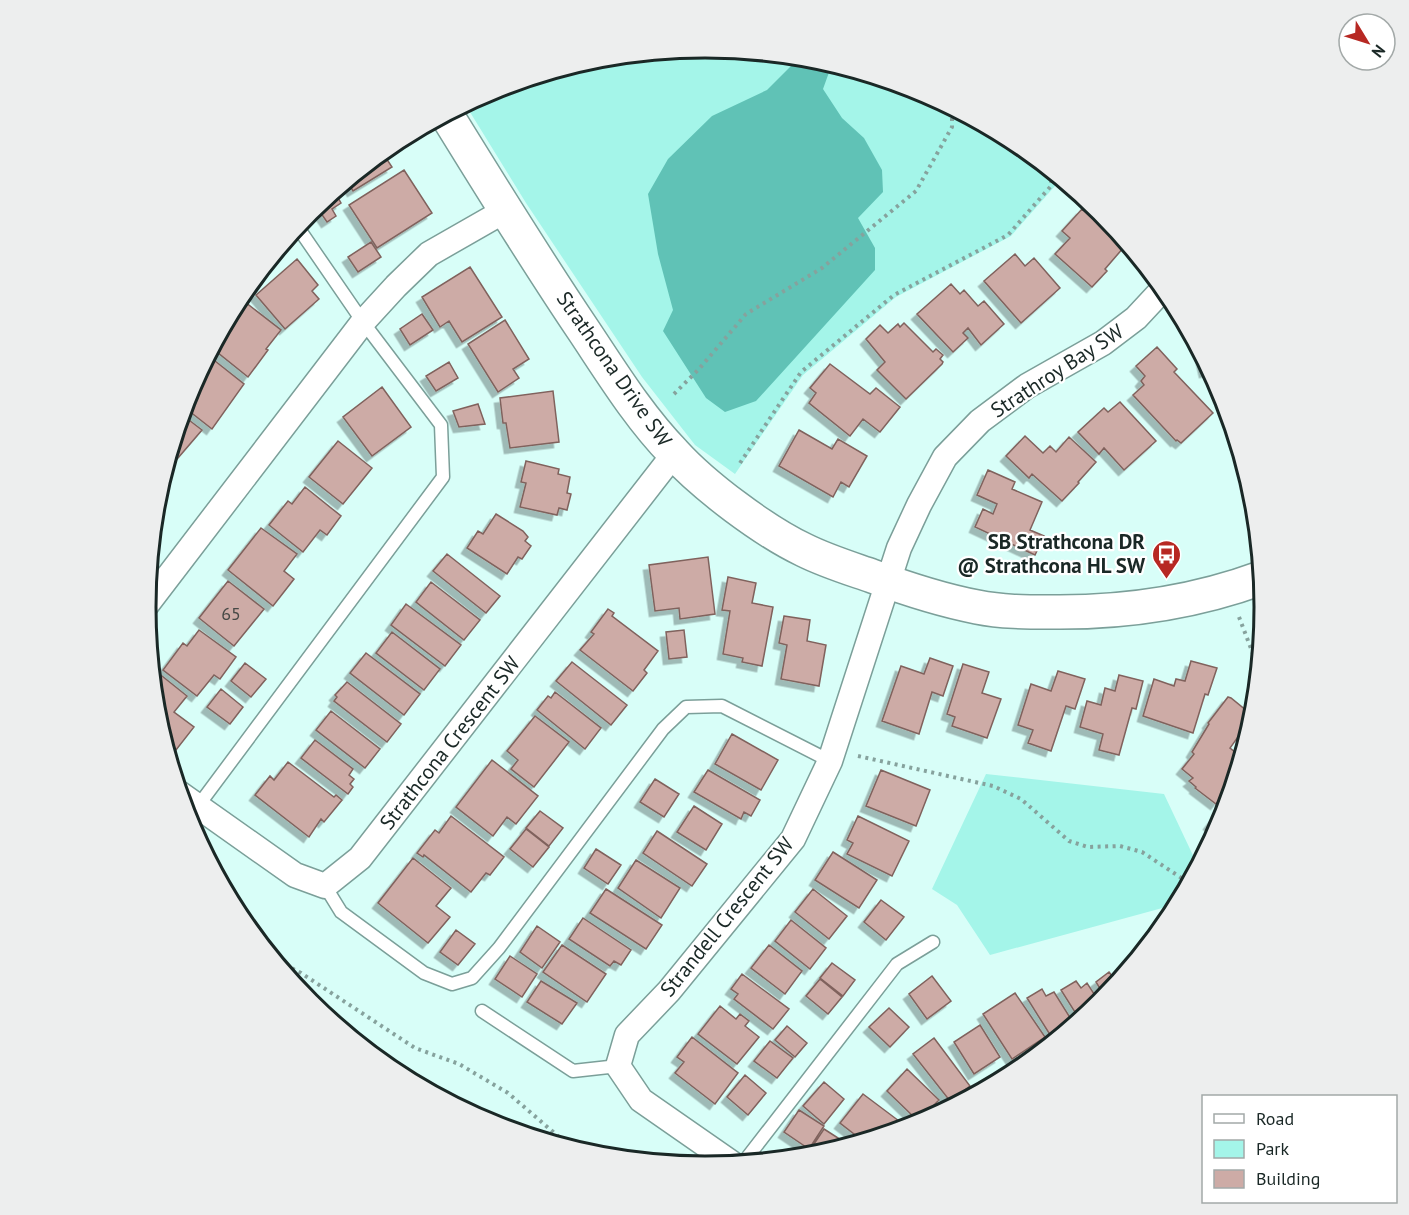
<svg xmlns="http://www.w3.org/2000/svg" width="1409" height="1215" font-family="'PT Sans',sans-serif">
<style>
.green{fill:#a4f5e9}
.forest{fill:#60c2b6}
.building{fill:#cdaba6;stroke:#80625d;stroke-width:1.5;filter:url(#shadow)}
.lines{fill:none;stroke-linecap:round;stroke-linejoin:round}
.lane-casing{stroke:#7b9f99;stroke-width:15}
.street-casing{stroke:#7b9f99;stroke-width:27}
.secondary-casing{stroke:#7b9f99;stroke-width:36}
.path{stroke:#86a29d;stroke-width:4;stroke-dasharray:3 4.5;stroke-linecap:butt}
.lane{stroke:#fff;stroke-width:12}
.street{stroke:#fff;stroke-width:24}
.secondary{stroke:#fff;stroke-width:33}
.labels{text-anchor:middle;stroke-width:4.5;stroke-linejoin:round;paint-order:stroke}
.number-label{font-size:18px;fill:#474946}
.street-label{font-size:21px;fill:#1a2826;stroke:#fff}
.poi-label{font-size:21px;font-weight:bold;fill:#1a2826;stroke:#fff;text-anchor:end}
.rim{fill:none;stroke:#1a2826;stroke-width:3}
</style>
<defs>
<filter id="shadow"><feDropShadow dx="-5.5" dy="5.5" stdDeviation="0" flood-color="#0004"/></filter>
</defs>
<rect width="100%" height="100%" fill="#d8fef8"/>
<path class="green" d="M704,48L814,59L919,91L1016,142L1056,176L1055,186L1011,236L896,297L803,375L735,474L695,445L642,377L526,203L465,104L491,90L596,59Z
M986,774L1164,794L1198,866L1177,904L990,955L957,905L932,889Z"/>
<path class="forest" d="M800,57L814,59L832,64L823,89L842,118L864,138L882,170L883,192L858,218L875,248V270L756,401L725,412L706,398L663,331L673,310L658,254L648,194L668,159L712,116L767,90Z"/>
<path class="building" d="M382,152L392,167L353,191L347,181Z
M404,170L432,213L377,248L349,205Z
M336,194L341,203L332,209L336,216L327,222L316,206Z
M1082,209L1124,247L1105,269L1107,271L1092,287L1055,254L1070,238L1062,231Z
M371,242L381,257L358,272L348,257Z
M1015,254L1025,266L1034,258L1060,288L1021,323L984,281Z
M297,259L318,285L312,291L319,299L285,329L256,295Z
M470,267L502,317L462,342L449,321L440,327L422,297Z
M951,284L960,294L964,290L978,306L984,301L1004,324L981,345L968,328L963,333L968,338L953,352L917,314Z
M245,302L281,330L266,349L268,350L248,377L212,348Z
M422,314L433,330L410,345L400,329Z
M505,320L529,359L513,369L519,378L498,392L468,344Z
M904,323L933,352L936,349L943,355L940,359L943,362L942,364L906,399L877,370L885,362L866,339L880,325L888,333L898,324L900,327Z
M1157,347L1177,369L1174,372L1213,413L1181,443L1177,440L1176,441L1133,395L1144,385L1141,381L1145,376L1136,366Z
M1201,354L1209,371L1205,372Z
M210,357L244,384L212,429L184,407L188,393L201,368Z
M449,362L458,378L436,391L426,376Z
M830,364L870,394L876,388L900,407L880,432L863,419L850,436L809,403L816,393L810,388Z
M382,387L411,427L372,456L343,417Z
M553,391L559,442L510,448L506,423H503L500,398Z
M1120,402L1156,441L1124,470L1104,448L1099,454L1078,432L1104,408L1108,412Z
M478,404L485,424L459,427L453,411Z
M181,414L202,430L166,472L164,470Z
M799,430L832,449L838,439L867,456L849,487L841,482L833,497L779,466Z
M1025,436L1043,453L1050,446L1056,452L1069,437L1096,462L1078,482L1079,483L1062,501L1032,474L1029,478L1006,456Z
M338,441L372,468L343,504L309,477Z
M526,461L559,469L558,474L570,477L567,493L571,494L567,510L559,508L557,515L520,507L526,483L521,482Z
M988,470L1015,482L1012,489L1042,502L1030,530L1044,536L1035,555L975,527L983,509L993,514L997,504L977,495Z
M161,482L165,485L156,496Z
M305,487L341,516L327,535L320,530L303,552L269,525L288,501L292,504Z
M496,514L523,531L528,537L525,541L531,546L522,559L518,557L507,574L467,548L478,531L483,534Z
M261,528L297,554L284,571L294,579L273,606L228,570Z
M447,554L500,596L486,613L433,571Z
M708,557L715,614L680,619L679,608L655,611L649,565Z
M728,577L756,583L752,603L773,607L762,666L742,662L743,658L723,654L730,611L722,610Z
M228,581L264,609L234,646L199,618Z
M431,582L480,620L464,640L416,602Z
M406,604L461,645L445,666L391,625Z
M608,609L614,613L612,616L658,651L644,670L647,673L633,691L580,650L594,634L591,632Z
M784,616L810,620L807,641L826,645L819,686L781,679L787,645L779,643Z
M199,630L236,657L220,679L214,675L197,696L163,670L183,643L187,646Z
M684,630L687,657L669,659L666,632Z
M392,632L440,669L424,690L376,653Z
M366,653L420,694L404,715L350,673Z
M930,658L953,666L943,696L932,692L919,734L882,721L901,666L924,674Z
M1191,661L1217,668L1208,695L1205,694L1193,733L1143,716L1154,679L1174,686L1176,679L1185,681Z
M572,662L627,705L611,725L556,681Z
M245,663L266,679L251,697L231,681Z
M963,664L989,672L982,693L1001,699L987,738L952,726L955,717L947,714Z
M152,668L187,696L174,712L194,727L176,750L163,740L156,716Z
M1058,671L1085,679L1075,709L1066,706L1051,751L1028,743L1033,730L1018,725L1031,684L1051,691Z
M1119,675L1143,681L1136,709L1132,708L1119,755L1099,750L1103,734L1080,727L1087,701L1101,705L1105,688L1115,691Z
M347,682L401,724L387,742L334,701L337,697L335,695Z
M221,689L243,707L230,724L207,707Z
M555,692L601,728L585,749L537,710L548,696L551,698Z
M1228,697L1231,698L1253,716L1230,748L1240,756L1238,758L1240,759L1233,783L1216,804L1195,788L1196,787L1189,781L1193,778L1182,769L1194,754L1192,752L1209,724L1208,723Z
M331,711L380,749L365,768L316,730Z
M535,716L569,742L534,787L511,769L518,760L507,751Z
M732,734L778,760L761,790L715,764Z
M315,740L353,769L349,775L354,779L350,784L353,787L348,794L301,758Z
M492,760L538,796L516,824L507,817L493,836L456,807Z
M288,762L334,797L336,795L342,800L324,822L321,819L309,837L255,795L270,776L274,780Z
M708,770L760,800L751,816L744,812L741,819L694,792Z
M881,770L930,790L916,826L866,806Z
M655,779L679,794L664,817L640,802Z
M1228,800L1221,822L1217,830L1209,824Z
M694,806L722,824L706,850L677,832Z
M540,811L563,828L549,846L526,828Z
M451,816L504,857L490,875L486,873L471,892L424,855L423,857L417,853L435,830L439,833Z
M858,816L909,841L892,876L847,854L853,843L847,840Z
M526,829L549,847L533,867L510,849Z
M657,831L707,864L692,886L643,853Z
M596,849L621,865L608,884L584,868Z
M833,852L877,880L859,908L815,880Z
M413,858L451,888L436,906L450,917L428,943L378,903Z
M636,860L680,888L661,918L618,888Z
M606,889L662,925L646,949L590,913Z
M813,889L847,916L829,939L795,912Z
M881,900L904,917L886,940L864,922Z
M583,918L631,950L621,965L614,961L610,966L569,939Z
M791,920L826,948L810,969L775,941Z
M537,926L560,942L542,968L520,952Z
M456,930L475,944L458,965L440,952Z
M562,945L606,974L587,1002L543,972Z
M769,945L802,971L785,994L751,968Z
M510,956L537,974L522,997L495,979Z
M832,963L855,980L843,996L820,978Z
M1109,972L1115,980L1123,976L1105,997L1096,982Z
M742,974L789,1009L773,1029L734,999L738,994L731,989Z
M932,976L951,1001L927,1019L909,994Z
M820,979L842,997L828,1014L806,996Z
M541,981L577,1003L562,1024L527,1002Z
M1076,981L1081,988L1087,983L1100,1003L1080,1020L1061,990Z
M1042,989L1046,996L1054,992L1074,1024L1054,1041L1027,998Z
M1015,993L1045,1037L1012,1059L983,1014Z
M720,1006L736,1019L740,1014L749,1021L745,1026L759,1037L737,1064L698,1034Z
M889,1008L909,1027L890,1047L869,1027Z
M980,1025L1000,1057L974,1074L954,1042Z
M787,1026L807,1043L795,1057L775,1040Z
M692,1037L738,1073L715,1104L675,1073L684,1062L677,1057Z
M934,1038L970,1086L950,1101L913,1054Z
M770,1041L793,1058L777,1078L754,1061Z
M907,1069L939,1100L918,1121L887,1091Z
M745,1075L766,1093L748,1115L727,1097Z
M824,1082L844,1099L824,1124L803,1106Z
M863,1094L903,1124L897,1131L863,1141L840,1123Z
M799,1110L824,1126L809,1149L784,1132Z
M824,1129L849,1145L818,1155L812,1151L816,1145L814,1144Z"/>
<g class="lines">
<defs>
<path id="lane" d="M198,806L443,477L441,425L363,322L297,226
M325,886L341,912L424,973L452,984L472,978L499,948L663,729L686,707L722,706L830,761
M482,1011L573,1071L618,1066
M743,1163L897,964L933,942"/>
<path id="street" d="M145,607L363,322L396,286L429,254L506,210
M179,793L295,875L325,886L360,858L674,454
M733,1164L641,1100L618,1066L627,1035L669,991L793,839L830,761L899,548L919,505L945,457L980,421L1027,386L1103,343L1136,318L1163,289"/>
<path id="secondary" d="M446,114C491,187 536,260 584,331C612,373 639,417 674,453C704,486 764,531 804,550C826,561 849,568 872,576C907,589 941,600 977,607C1002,612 1026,612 1050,612C1123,613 1193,603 1261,578"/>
</defs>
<use href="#lane" class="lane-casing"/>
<use href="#street" class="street-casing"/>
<use href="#secondary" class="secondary-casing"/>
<path class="path" d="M674,394L699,369L746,314L822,268L916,191L952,127V109
M740,463L801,372L894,295L1008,235L1051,186L1052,172
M1239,617L1258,667
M858,756L993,786L1021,799L1069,841L1088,847L1120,846L1142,852L1189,883
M272,958L301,973L415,1048L459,1064L508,1093L574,1150"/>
<use href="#lane" class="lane"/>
<use href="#street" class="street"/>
<use href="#secondary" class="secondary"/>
</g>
<defs>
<symbol id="bus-pin" viewBox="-11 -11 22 30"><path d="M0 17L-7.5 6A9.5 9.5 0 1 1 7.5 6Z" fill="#b72823" stroke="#fff"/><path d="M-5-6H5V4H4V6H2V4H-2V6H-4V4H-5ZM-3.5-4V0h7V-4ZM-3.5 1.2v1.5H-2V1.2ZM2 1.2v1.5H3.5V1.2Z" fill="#fff"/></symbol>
</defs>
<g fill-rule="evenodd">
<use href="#bus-pin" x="1150" y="538" width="33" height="45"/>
</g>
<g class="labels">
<g class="number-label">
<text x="231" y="620">65</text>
</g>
<g class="street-label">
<text transform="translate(614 369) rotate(55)" y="7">Strathcona Drive SW</text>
<text transform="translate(1057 371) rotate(-33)" y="7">Strathroy Bay SW</text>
<text transform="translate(450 743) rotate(-52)" y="7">Strathcona Crescent SW</text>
<text transform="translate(727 917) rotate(-51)" y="7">Strandell Crescent SW</text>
</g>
<g class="poi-label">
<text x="1145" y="549">SB Strathcona DR<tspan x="1145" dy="24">@ Strathcona HL SW</tspan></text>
</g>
</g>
<path d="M0 0H1409V1215H0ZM156 607a549 549 0 1 1 1098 0a549 549 0 1 1-1098 0Z" fill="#edeeee" fill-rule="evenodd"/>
<path class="rim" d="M156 607a549 549 0 1 1 1098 0a549 549 0 1 1-1098 0Z"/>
<rect x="1202" y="1095" width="195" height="108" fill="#ffffff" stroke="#a3a9a8" stroke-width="1.5"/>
<rect x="1214" y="1114" width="30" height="9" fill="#ffffff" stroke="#a3a9a8" stroke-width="1.5"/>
<text x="1256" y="1125" font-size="18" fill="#1a2826">Road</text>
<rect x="1214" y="1140" width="30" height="18" fill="#a4f5e9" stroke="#a3a9a8" stroke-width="1.5"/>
<text x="1256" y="1155" font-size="18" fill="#1a2826">Park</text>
<rect x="1214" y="1170" width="30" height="18" fill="#cdaba6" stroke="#a3a9a8" stroke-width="1.5"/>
<text x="1256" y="1185" font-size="18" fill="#1a2826">Building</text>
<g transform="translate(1367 42) rotate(128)"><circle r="28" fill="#ffffff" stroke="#a3a9a8" stroke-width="1.5"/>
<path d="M0-4.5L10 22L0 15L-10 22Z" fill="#b72823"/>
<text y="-9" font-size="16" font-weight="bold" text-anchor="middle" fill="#1a2826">N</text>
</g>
</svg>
